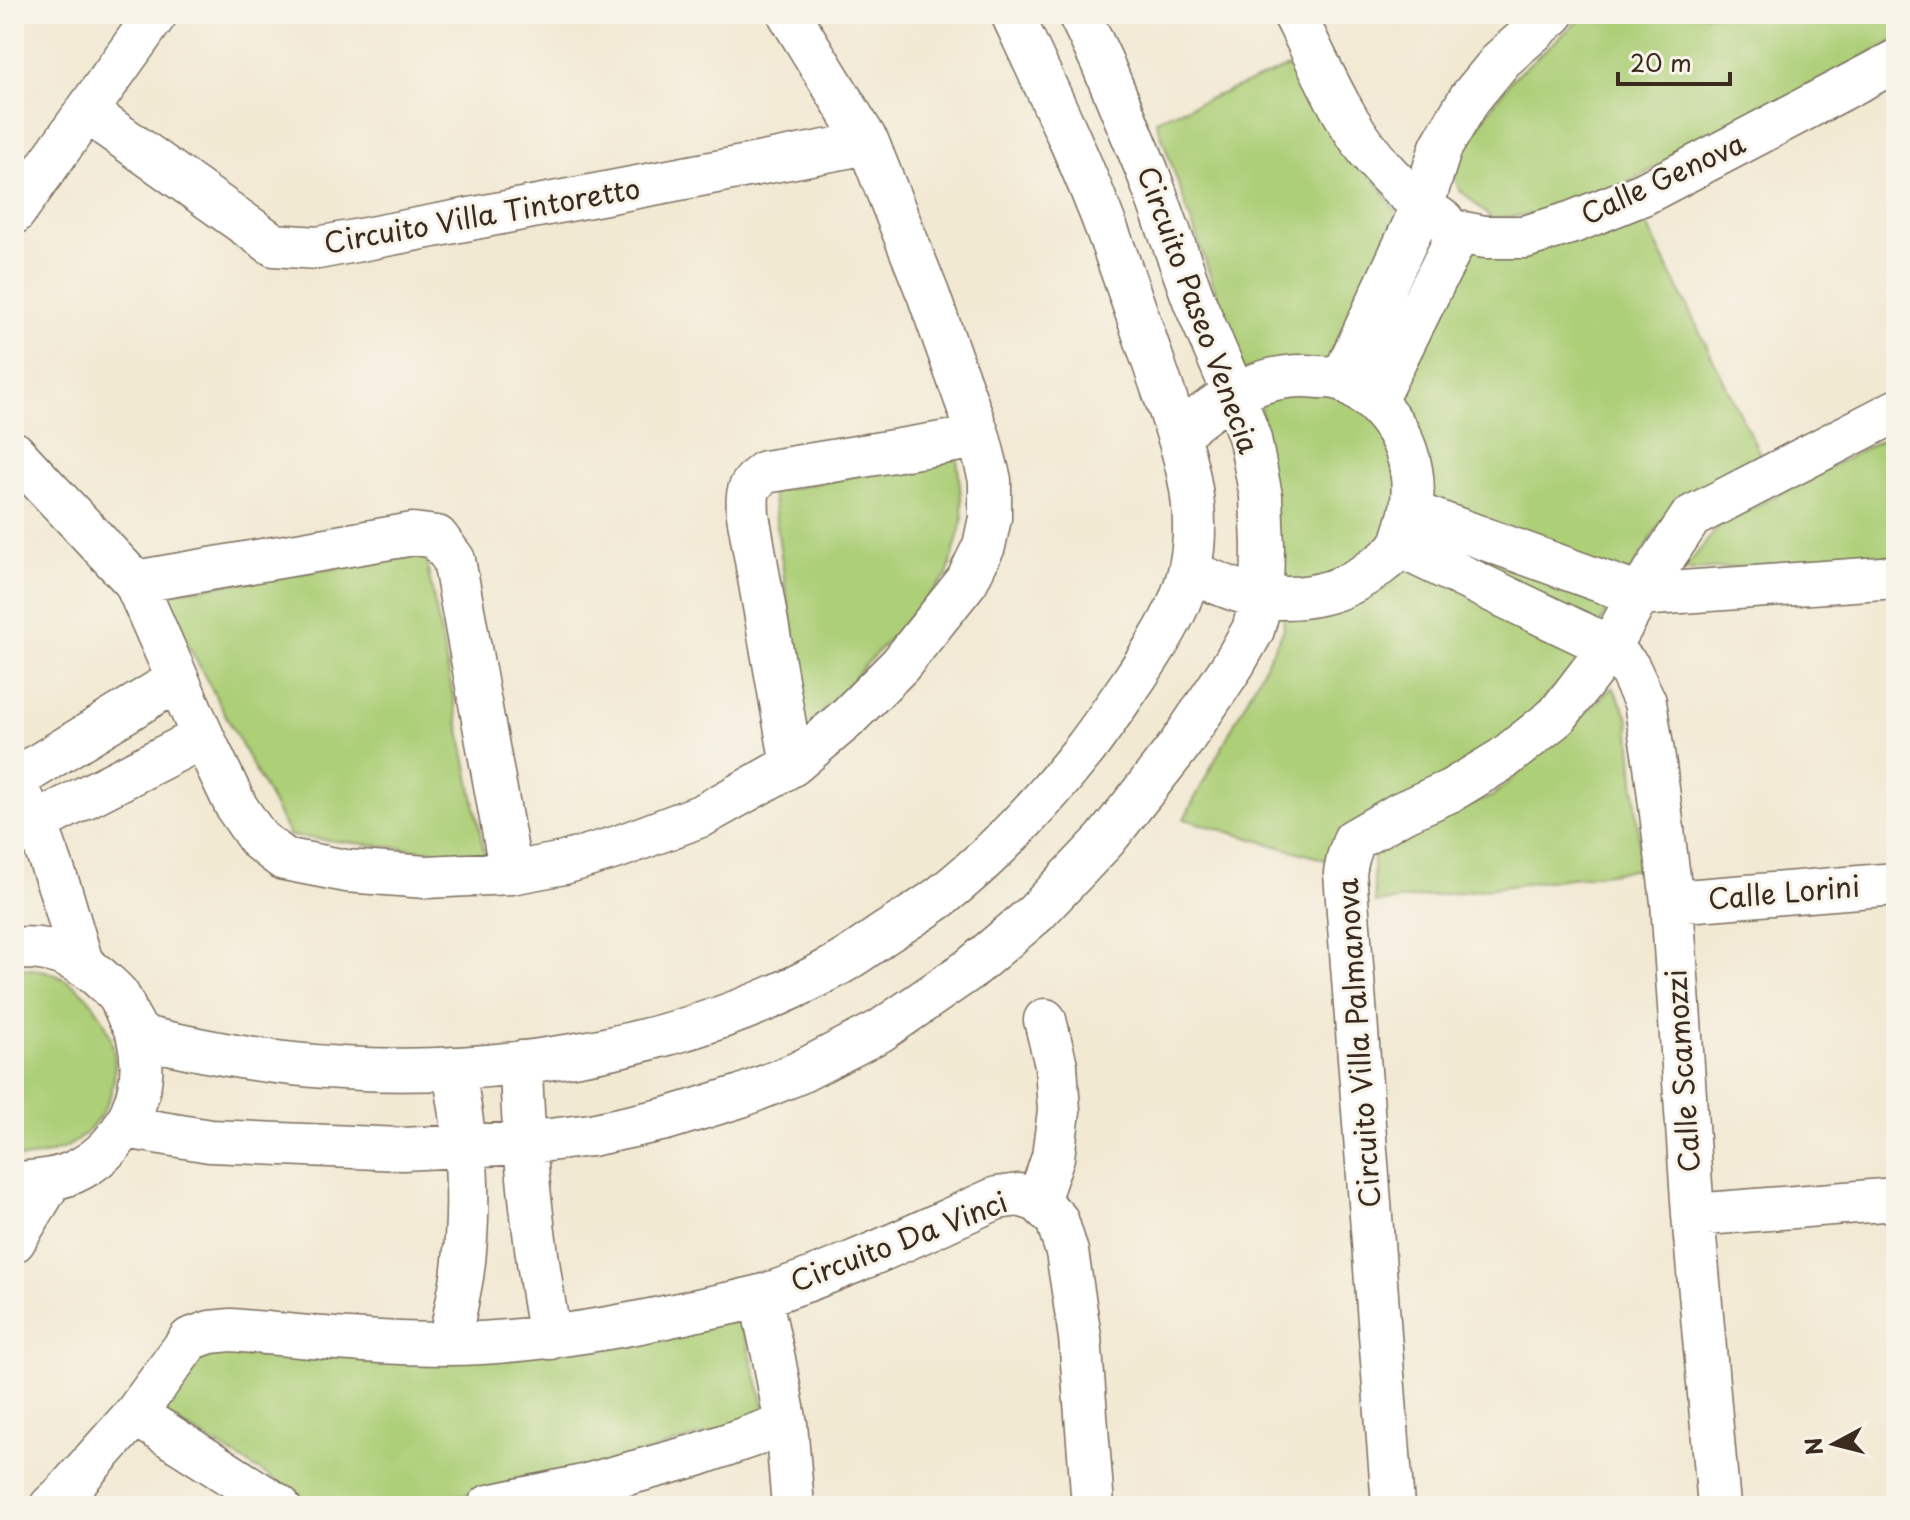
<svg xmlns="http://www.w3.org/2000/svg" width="1910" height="1520" font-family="'Playpen Sans',sans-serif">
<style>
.green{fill:#adcf78;stroke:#747c4b;stroke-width:2}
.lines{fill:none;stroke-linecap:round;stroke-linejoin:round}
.minor-casing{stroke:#7b6d5d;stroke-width:45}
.minor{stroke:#fff;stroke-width:42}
.labels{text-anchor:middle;stroke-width:6;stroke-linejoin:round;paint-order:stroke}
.street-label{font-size:28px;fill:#3b2a1e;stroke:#f7f3e8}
</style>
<rect width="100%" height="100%" fill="#f7f3e8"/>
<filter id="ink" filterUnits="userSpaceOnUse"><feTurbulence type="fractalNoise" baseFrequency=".0125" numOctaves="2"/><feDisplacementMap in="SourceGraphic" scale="16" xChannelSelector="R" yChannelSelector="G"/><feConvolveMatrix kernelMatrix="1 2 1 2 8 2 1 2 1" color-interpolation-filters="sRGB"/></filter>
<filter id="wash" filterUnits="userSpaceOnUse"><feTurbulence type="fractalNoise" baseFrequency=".006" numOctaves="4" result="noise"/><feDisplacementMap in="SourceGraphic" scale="32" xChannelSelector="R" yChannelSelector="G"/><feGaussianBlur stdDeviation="1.8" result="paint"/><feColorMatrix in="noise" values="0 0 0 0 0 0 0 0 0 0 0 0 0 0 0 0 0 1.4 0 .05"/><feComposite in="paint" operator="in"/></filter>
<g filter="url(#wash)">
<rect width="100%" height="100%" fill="#f2e9d3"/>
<path class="green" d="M1586,14H1896V40L1580,208L1492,219L1459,189L1450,165L1512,79Z
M1298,63L1395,210L1506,261L1640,211L1761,456L1666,514L1572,670L1508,736L1329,861L1184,819L1284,629L1280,577L1260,402L1242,367L1156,120Z
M1896,432V556L1683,571L1719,526Z
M957,456L963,518L947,576L806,730L772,492Z
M425,555L485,857L290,836L161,594Z
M1613,687L1629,719L1641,869L1375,903L1372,845L1493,796Z
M14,968C24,969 36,969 45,971C110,990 138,1075 92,1127C72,1150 43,1158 14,1158Z
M740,1317L767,1416L575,1473L404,1506H319L158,1410L212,1348Z"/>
</g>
<g filter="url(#ink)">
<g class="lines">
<defs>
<path id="minor" d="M1294,14C1318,61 1341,118 1375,159C1394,183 1417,203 1443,221
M87,112L274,245L318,248L868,143
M14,213L156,14
M1342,379L1422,207L1441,147L1470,98L1502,59L1553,14
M1375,401L1459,232L1485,237H1525L1573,222L1643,194L1896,61
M1178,435C1218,400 1263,370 1319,377C1326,377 1336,377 1343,380C1348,382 1353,387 1358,390C1404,420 1424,475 1406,528C1404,533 1403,540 1400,545C1392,558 1366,575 1353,582C1324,597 1296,600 1265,597C1239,594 1213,581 1190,572
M14,453L135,582L203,737L237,808L259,840L284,859L346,871L426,877L511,873L564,863L618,847L703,815L792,765L845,720L900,665L967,581L984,546L990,518V480L979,437L928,294L868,143L789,14
M1411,512L1639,595L1896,577
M1399,546L1610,647L1629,668L1645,702L1655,765L1672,902L1693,1215L1719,1506
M135,582L413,534L437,537L454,560L511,873
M792,765L748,515C747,493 746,486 765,472L979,437
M14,780L44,844L61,892L82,963
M14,780L177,680
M35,823L203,737
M1672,902L1896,884
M14,949C47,945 74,956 99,977C104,982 112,988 117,994C122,1000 125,1009 128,1016C132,1023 137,1030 138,1038C151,1088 126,1145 80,1169C60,1180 36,1182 14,1183
M138,1036C190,1048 241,1059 293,1064C471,1083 677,1054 834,967C850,958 866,947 881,936C901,923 923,910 943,895C996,853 1043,802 1085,749C1102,727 1117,704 1133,681C1166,631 1194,591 1194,529C1195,473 1172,418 1155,367C1140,323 1125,279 1109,235C1081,160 1046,87 1012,14
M521,1062C523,1155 534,1246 550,1338
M125,1127L210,1141L402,1149L524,1143L591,1135L666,1119L741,1096L798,1073L880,1031L970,969L1036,913L1105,840L1179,746L1233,665L1253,630L1262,597L1263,547L1261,496L1250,439L1234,394L1195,303L1148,173L1101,60L1079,14
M1038,1201L1053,1157L1059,1111L1056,1065L1045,1020
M1693,1215L1896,1199
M14,1241L51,1180
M760,1296L774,1359L786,1424L793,1506
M449,1344C453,1322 458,1299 462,1277C472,1207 467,1136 453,1068
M135,1414L279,1506
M51,1506L63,1495L135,1414L190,1339L210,1332L231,1330C303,1336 376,1344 449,1344C529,1343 607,1330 684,1313C710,1307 736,1303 761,1296C843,1271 920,1232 997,1198L1019,1195L1038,1201L1057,1220L1067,1252L1080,1337L1093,1506
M489,1506L583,1486L697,1455L786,1424
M1393,1506L1345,873L1348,858L1354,840L1401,813L1452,790L1503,759L1557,716L1610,647L1639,595L1691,517L1896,411"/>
</defs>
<use href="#minor" class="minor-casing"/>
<use href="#minor" class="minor"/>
</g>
</g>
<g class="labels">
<g class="street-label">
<text transform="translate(1663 179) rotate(-25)" y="10">Calle Genova</text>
<text transform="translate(482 216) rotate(-10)" y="10">Circuito Villa Tintoretto</text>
<text transform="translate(1198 310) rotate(70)" y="10">Circuito Paseo Venecia</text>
<text transform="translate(1784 893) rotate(-5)" y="10">Calle Lorini</text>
<text transform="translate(1359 1043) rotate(-94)" y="10">Circuito Villa Palmanova</text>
<text transform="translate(1683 1071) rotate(-94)" y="10">Calle Scamozzi</text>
<text transform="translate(899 1242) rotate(-21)" y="10">Circuito Da Vinci</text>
</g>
</g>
<rect width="1910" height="1520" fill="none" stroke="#f7f3e8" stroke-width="48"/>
<g transform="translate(1834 1444) rotate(263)" stroke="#f7f3e8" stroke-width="6" paint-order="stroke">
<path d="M0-6L14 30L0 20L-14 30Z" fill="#3b2a1e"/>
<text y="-12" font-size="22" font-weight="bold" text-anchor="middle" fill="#3b2a1e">N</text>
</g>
<path d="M1618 72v12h112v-12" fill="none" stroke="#3b2a1e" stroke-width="4"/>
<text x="1630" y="72" font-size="24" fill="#3b2a1e" stroke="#f7f3e8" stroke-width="6" paint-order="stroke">20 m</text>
</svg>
